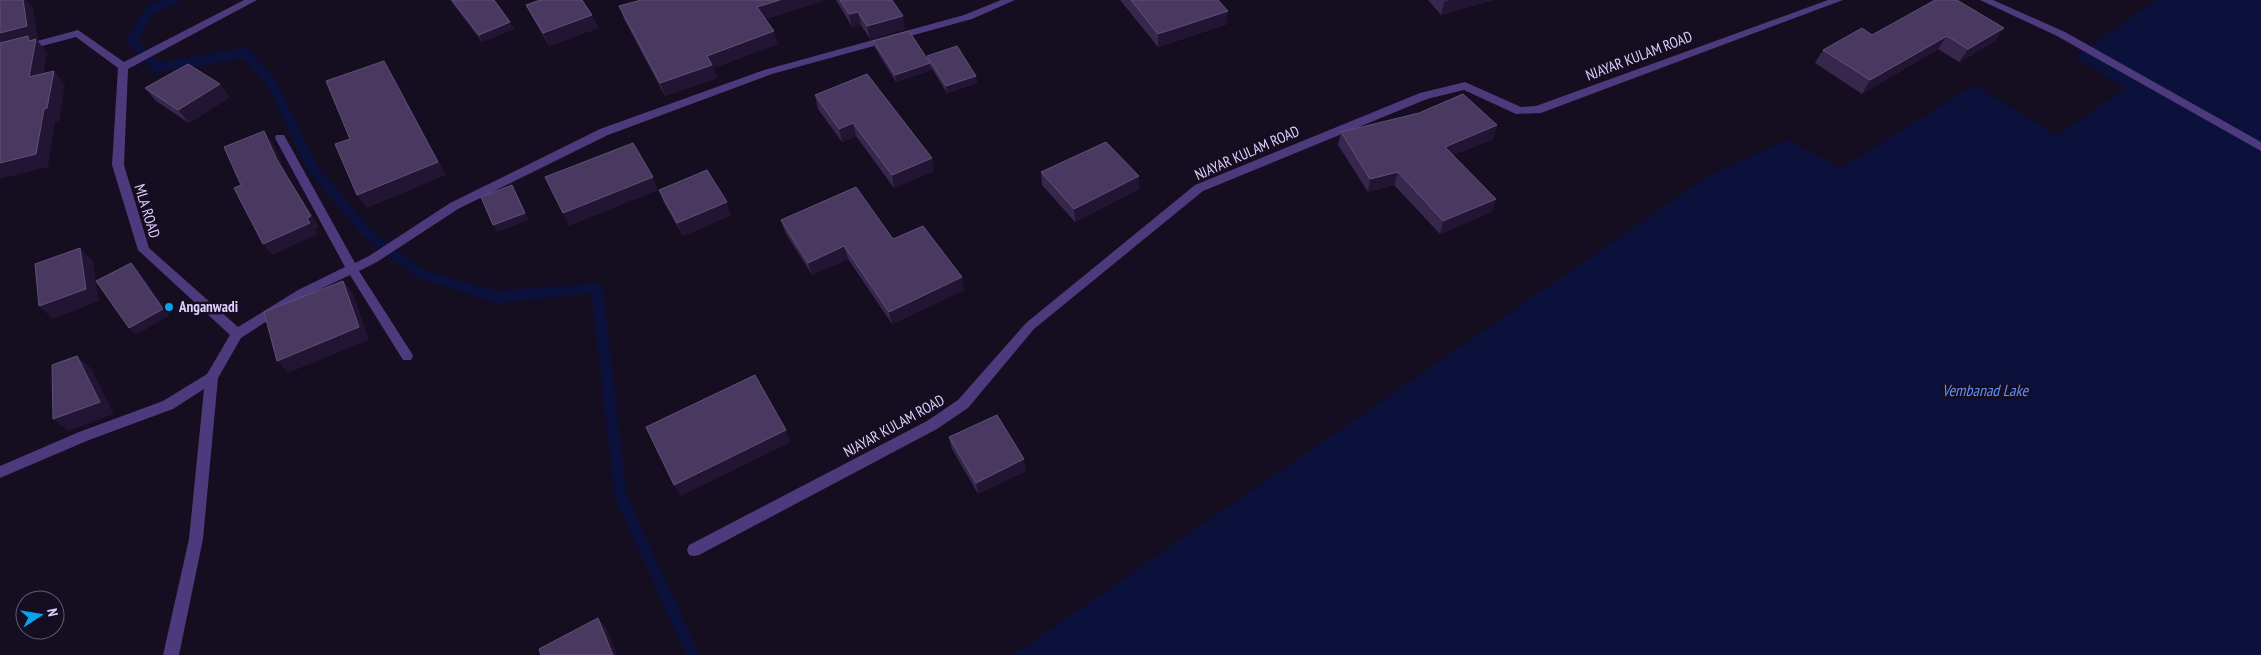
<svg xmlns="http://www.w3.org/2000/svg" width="2261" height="655" font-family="'PT Sans Narrow',sans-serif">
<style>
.water{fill:#0b113b}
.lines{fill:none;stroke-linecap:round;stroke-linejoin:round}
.stream-far1{stroke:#0b113b;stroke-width:10}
.stream{stroke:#0b113b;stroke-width:12}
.minor{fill:#4c3a7d;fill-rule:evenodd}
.wall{fill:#38274d}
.shaded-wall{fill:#221533}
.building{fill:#493960;stroke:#615079}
.poi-dot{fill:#09a1ee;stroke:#150d20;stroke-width:2}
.labels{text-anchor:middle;stroke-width:5;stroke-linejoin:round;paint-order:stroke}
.street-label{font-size:15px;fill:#decefd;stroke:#150d20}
.poi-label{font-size:15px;font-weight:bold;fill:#decefd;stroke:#150d20;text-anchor:start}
.water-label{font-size:16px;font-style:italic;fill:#608ef9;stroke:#150d20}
</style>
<rect width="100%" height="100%" fill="#150d20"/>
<path class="water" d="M2156,0H2261V655H1013L1710,175L1788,140L1841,168L1975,85L2057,136L2126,88L2075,57Z"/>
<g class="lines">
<path class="stream-far1" d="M174,0L151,9L132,40L156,68L245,53L271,81L311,166L366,232L420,274L486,294
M534,294L596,288L597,294"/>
<path class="stream" d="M482,292L497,297L548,292
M597,292L621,497L693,655"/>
<path class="minor" d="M244,0H257L128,69L124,165L149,248L238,327L298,290L345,267L275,138L276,135H284L355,263L369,256L450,203L600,129L764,70L964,15L1001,0H1015L972,19L772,74L608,135L458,209L377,262L359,271L411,352L413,356L411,360H403L350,275L306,296L241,338L218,378L203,539L179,655H163L189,539L204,389L173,409L89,440L0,478V466L79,432L163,401L207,374L230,335L138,250L112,165L118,68L76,37L0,57V51L78,30L124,62Z
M1828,0H1843L1541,113L1516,114L1464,90L1427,99L1203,191L1034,329L968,408L937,429L699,555L694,556L689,555L687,550L689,545L927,421L958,400L1026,323L1195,185L1420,93L1465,82L1521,107L1536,106Z
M1980,0H1993L2065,32L2261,142V151L2057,36Z"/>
</g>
<path class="wall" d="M450,0H494L514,29L482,42Z
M826,0L765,19L778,44L713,68L717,78L665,96L624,19L619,6Z
M836,0H892L905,29L870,39L861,25L852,27Z
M1120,0H1218L1227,24L1158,47Z
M1428,0H1493L1441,15Z
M526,5L592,15L598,28L549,46L533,18Z
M2004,28L1995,41L1959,62L1938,49L1862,94L1815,63L1823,50L1872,35Z
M873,41L927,59V56L976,76L977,83L947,93L931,67V70L896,82L875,48Z
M145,88L230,97L189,123L156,101Z
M815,95L934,171L894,188L856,136L842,142L818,109Z
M1497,125L1493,139L1453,155L1492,212L1440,234L1394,185L1368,192L1338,145L1341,132Z
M1041,172L1139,189L1075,222L1042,185Z
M659,190L731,215L683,236L664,203Z
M781,220L893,239L964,290L892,324L848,259L812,275L785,232Z
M949,437L1026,471L978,494L952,449Z"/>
<path class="shaded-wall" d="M23,0H26L33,7L38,39H36L47,52L41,90L0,49V33Z
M780,0H826L761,20L757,7Z
M1449,0H1493L1441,15L1444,2Z
M1228,11L1227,24L1158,47V34Z
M858,12L861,25L852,27L849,14Z
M592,15L598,28L549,46L543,33Z
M903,16L905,29L870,39L867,26Z
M510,22L514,29L482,42L479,35Z
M2004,28L1995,41L1959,62L1968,49Z
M774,31L778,44L713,68L717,78L665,96L660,83L707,56Z
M1947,36L1938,49L1862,94L1870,80Z
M384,61L392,74L446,175L367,208L357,195Z
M930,63L931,70L896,82L895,75Z
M54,71L65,84L59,121L55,122L48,167L0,179V163Z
M976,76L977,83L947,93L946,86Z
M220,84L230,97L189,123L178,110Z
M853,123L856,136L842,142L839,129Z
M1497,125L1493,139L1441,160L1445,147Z
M264,131L272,142L285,171L319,227L315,229L318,234L272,255L263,244L307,218L277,160Z
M932,158L934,171L894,188L892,175Z
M1398,172L1394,185L1368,192L1370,179Z
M1139,176V189L1075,222L1074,209Z
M653,177L658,190L569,226L563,213Z
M512,185L529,220L497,232L493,225Z
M1496,199L1492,212L1440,234L1443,221Z
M727,202L731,215L683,236L677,223Z
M844,246L848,259L812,275L808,263Z
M80,248L93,261L99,301L53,319L39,306Z
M131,263L138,270L170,315L136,335L129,328Z
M962,277L964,290L892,324L889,312Z
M343,281L353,293L369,340L288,373L277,361Z
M77,356L91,368L114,414L68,431L53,419Z
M786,430L791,442L681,496L674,485Z
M1024,459L1026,471L978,494L976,483Z
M598,618L607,629L617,655H613Z"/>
<path class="building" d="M3,0H23L27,26L0,33V1Z
M452,0H494L510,22L479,35Z
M540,0H582L592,15L543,33L526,5Z
M641,0H780L757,7L774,31L707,56L712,65L660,83L619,6Z
M840,0H892L903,16L867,26L858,12L849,14Z
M1131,0H1218L1228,11L1158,34Z
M1935,0H1957L2004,28L1968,49L1947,36L1870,80L1823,50L1862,28L1872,35Z
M909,31L930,63L895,75L873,41Z
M28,36L29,41L36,39L29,77L54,71L47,108L44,109L36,154L0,163V43Z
M957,46L976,76L946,86L927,56Z
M384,61L438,162L357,195L335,144L350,139L326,81Z
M188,64L220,84L178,110L145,88Z
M867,74L932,158L892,175L853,123L839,129L815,95Z
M1463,94L1497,125L1445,147L1496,199L1443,221L1398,172L1370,179L1341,132L1419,113Z
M264,131L277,160L311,216L307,218L310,223L263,244L234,188L241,185L224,147Z
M1106,142L1139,176L1074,209L1041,172Z
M633,143L653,177L563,213L545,177Z
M707,170L727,202L677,223L659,190Z
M512,185L525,213L493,225L481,197Z
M856,187L893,239L923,226L962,277L889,312L844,246L808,263L781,220Z
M80,248L86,289L39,306L35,264Z
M131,263L163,309L129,328L96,281Z
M343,281L359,327L277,361L264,312Z
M77,356L100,402L53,419L52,365Z
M755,375L786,430L674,485L646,427Z
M997,415L1024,459L976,483L949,437Z
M598,618L613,655H541L539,649Z"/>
<circle class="poi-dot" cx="169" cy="307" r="5"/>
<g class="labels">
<g class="street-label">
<text transform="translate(1639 56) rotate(-21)" y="5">NJAYAR KULAM ROAD</text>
<text transform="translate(1247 153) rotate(-24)" y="5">NJAYAR KULAM ROAD</text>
<text transform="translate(147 211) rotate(73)" y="5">MLA ROAD</text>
<text transform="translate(894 426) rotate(-29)" y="5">NJAYAR KULAM ROAD</text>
</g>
<g class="poi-label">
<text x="179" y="312">Anganwadi</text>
</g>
<g class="water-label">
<text x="1985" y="396">Vembanad Lake</text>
</g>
</g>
<g transform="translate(40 615) rotate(78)"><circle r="24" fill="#150d20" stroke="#655a78"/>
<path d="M0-4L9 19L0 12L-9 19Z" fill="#09a1ee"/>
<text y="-8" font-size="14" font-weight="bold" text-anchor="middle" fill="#decefd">N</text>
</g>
</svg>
